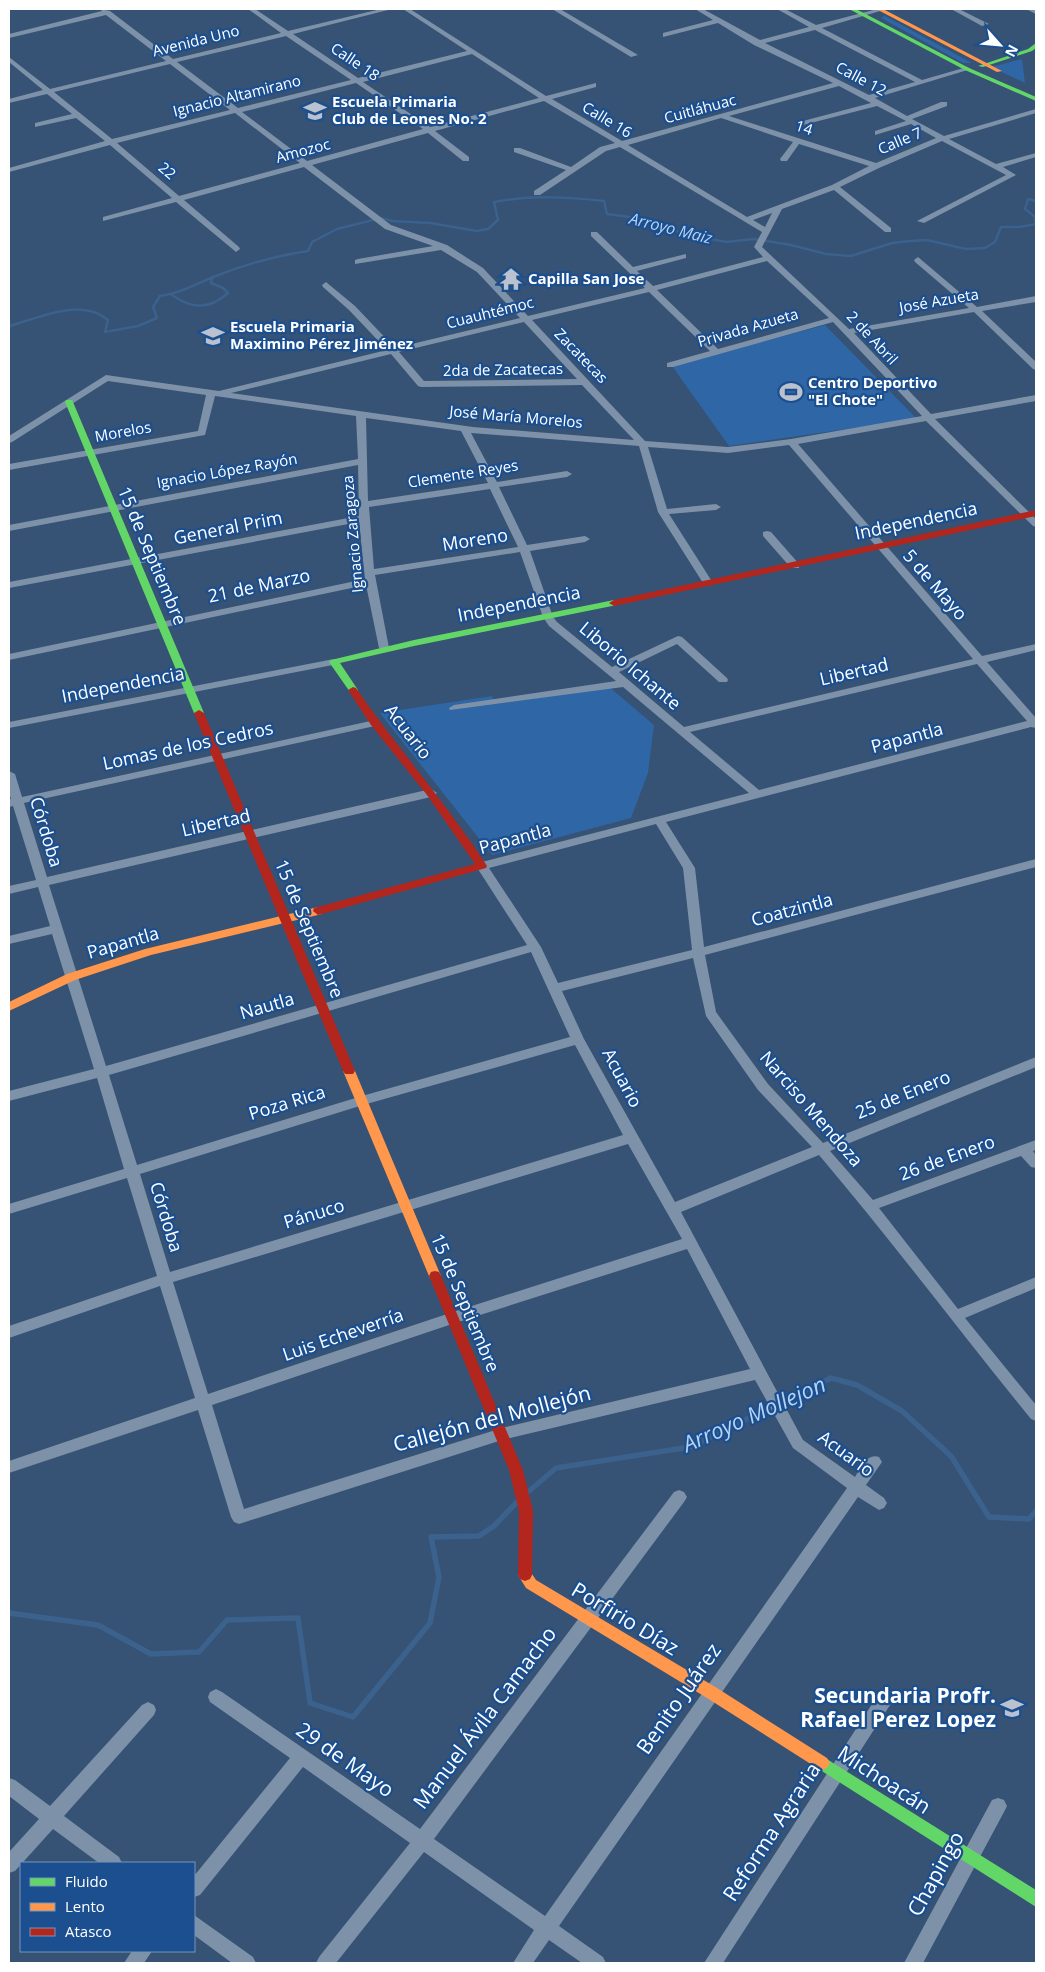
<svg xmlns="http://www.w3.org/2000/svg" width="1045" height="1972" font-family="'Open Sans',sans-serif">
<style>
.green{fill:#2f66a5}
.lines{fill:none;stroke-linecap:round;stroke-linejoin:round}
.stream-far1{stroke:#3b618d;stroke-width:2.5}
.stream{stroke:#3b618d;stroke-width:5.5}
.street{fill:#7d92a8;fill-rule:evenodd}
.fast{fill:#63d668;fill-rule:evenodd}
.slow{fill:#ff974d;fill-rule:evenodd}
.jam{fill:#b3261e;fill-rule:evenodd}
.labels{text-anchor:middle;stroke-width:4.5;stroke-linejoin:round;paint-order:stroke}
.far-street-label{font-size:15px;fill:#fff;stroke:#1b4f8f}
.far-poi-label{font-size:15px;font-weight:bold;fill:#fff;stroke:#1b4f8f;text-anchor:start}
.far-water-label{font-size:16px;font-style:italic;fill:#b5d3f5;stroke:#1b4f8f}
.street-label{font-size:18px;fill:#fff;stroke:#1b4f8f}
.near-street-label{font-size:21px;fill:#fff;stroke:#1b4f8f}
.near-poi-label{font-size:21px;font-weight:bold;fill:#fff;stroke:#1b4f8f;text-anchor:end}
.near-water-label{font-size:22px;font-style:italic;fill:#b5d3f5;stroke:#1b4f8f}
</style>
<rect width="100%" height="100%" fill="#365274"/>
<path class="green" d="M884,16L887,17L972,63H963L881,18Z
M1022,59L1025,83L991,67Z
M825,325L917,419L729,446L672,366Z
M607,685L654,725L648,773L631,818L492,855L380,713L492,696L495,703Z"/>
<g class="lines">
<path class="stream-far1" d="M172,295C192,309 209,310 228,293L223,288L211,283L212,277
M9,326C39,318 81,297 108,320L105,332L138,326L157,318L153,307L160,296C178,294 194,285 211,278C242,265 275,256 308,251L312,242L337,229L381,218L393,221L430,223L477,231L488,229L498,220L494,202C531,195 567,197 604,201L607,214L653,220L681,233L726,242L754,239L791,245L826,254L851,256L892,243L910,241L927,240L966,249L985,248L995,242L1001,227H1019L1036,224L1034,216L1025,209L1028,199L1036,201"/>
<path class="stream" d="M528,1492L556,1468L690,1447L831,1378L857,1385L902,1411L951,1456L989,1517L1029,1519L1036,1511
M9,1613L98,1625L151,1654L199,1652L227,1620L298,1618L310,1703L353,1717L430,1623L439,1577L431,1537L479,1536L494,1526L517,1502"/>
<path class="street" d="M100,9L110,11L173,59L281,33L248,9H255L288,31L381,9H392L293,34L358,78L467,51L403,9H410L546,96L596,83V87L552,99L622,141L833,83L754,45L718,23L663,37V33L713,20L695,9H703L760,40L809,27L777,9H785L816,25L877,9H887L822,28L922,80L967,67L971,69L875,98L907,116L941,102H947V106L912,119L944,136L1036,109V113L949,139L996,164L1036,153V157L1003,167L1016,175L924,223L917,221L1006,175L942,141L879,168L840,187L891,228V232H885L834,190L782,209L762,247L849,329L969,308L915,262L914,260L918,257L977,307L1036,296V302L982,311L1036,362V370L1033,369L974,312L854,333L931,414L1036,395V401L935,419L1036,519V527L1033,526L926,421L798,444L982,656L1036,644V650L987,662L1036,718V728L1031,727L666,822L695,868L704,947L1036,859V867L705,955L716,1012L768,1084L823,1143L1036,1057V1067L830,1151L873,1200L1036,1140V1150L1033,1151L1036,1155V1168L1031,1167L1021,1156L879,1208L958,1309L1036,1277V1288L965,1318L1036,1405V1421L1031,1419C960,1332 892,1241 819,1155L681,1212L803,1440L855,1477C861,1468 867,1453 879,1457L882,1462L866,1485L884,1498L887,1503L884,1508L879,1510L858,1497L559,1926L603,1957L606,1963H582L549,1940L533,1963H513L534,1930L424,1852L336,1963H316L319,1957L410,1843L303,1767L200,1895L194,1897V1876L290,1758L210,1702L208,1697L210,1692L216,1689L222,1692L420,1829L674,1492L679,1490L684,1492L687,1497L684,1502L434,1839L545,1916L847,1488L793,1448L755,1380L502,1440L239,1524L234,1522L231,1517L198,1410L9,1473V1461L195,1398L160,1286L9,1338V1326L157,1276L127,1178L9,1214V1204L124,1169L97,1078L9,1101V1091L94,1069L52,934L9,944V936L50,926L38,887L9,894V886L36,880L13,806L9,807V799H11L9,792V771L15,774L22,797L375,720L381,723L375,726L24,803L47,877L431,789L437,793L431,797L49,885L106,1066L527,945L476,866L478,863L749,793L623,687L450,710L449,708L454,705L616,681L549,626L543,617L520,552L375,575L389,648L384,651L379,648L366,585L9,660V654L365,579L359,522L9,588V582L359,516L358,465L9,531V525L358,459L356,416L215,396L205,435L9,470V464L198,431L206,395L108,381L12,442L9,443V436L106,375L219,391L387,350L349,310L323,287L322,285L326,282L355,306L395,348L520,318L477,272L441,250L355,264V260L358,259L433,246L385,229L304,167L184,200L239,247L240,249L236,252L176,202L103,221V217L172,198L110,145L9,172V168L105,141L76,118L35,127V123L72,114L47,94L9,103V99L43,90L9,62V57L50,89L166,61L106,15L9,38V34L102,11ZM815,30L915,82L869,95L765,43ZM286,36L351,80L238,108L177,62ZM472,54L539,98L430,127L363,82ZM170,64L230,110L112,139L54,92ZM356,83L423,129L307,161L242,112ZM839,86L871,103L803,121V125L877,106L906,121L875,131V135L911,124L936,138L876,163L729,116ZM544,101L615,143L600,147L571,167L520,148H514V152L566,170L534,191V195H540L606,151L620,147L762,232L754,247L763,257L653,286L637,271L686,258V254L633,267L597,232H591V236L645,288L528,316L483,268L472,261L447,245L391,225L312,165L428,133L463,161H469V157L435,131ZM235,113L300,163L179,196L117,143ZM721,118L793,142L780,159L781,161H787L799,144L869,166L832,185L747,217L628,145ZM772,213L765,227L753,220ZM767,261L829,318L718,349L657,290ZM649,292L710,351L667,363V367H673L833,322L922,416L791,439L728,447L645,441L532,320ZM524,322L577,379L424,381L399,352ZM391,354L418,386L421,387L582,385L634,440L473,427L231,393ZM366,418L461,431L488,483L368,501ZM471,433L639,446L658,512L703,583L708,586L713,583L669,514L716,510L721,507L716,504L667,509L648,447L728,453L789,445L973,659L684,727L619,672L677,644L719,682H727L728,680L727,678L682,637L678,636L612,667L557,622L553,617L530,551L585,542L590,539L585,536L527,545L499,487L567,477L572,474L567,471L497,482ZM490,489L518,547L374,569L369,507ZM977,664L1027,721L759,790L690,732ZM656,824L683,868L692,950L558,983L541,947L489,868ZM531,952L570,1037L362,1096L137,1165L109,1075ZM693,958L706,1016L758,1090L812,1147L675,1202L584,1039L562,991ZM575,1045L623,1135L170,1272L140,1174L363,1105ZM628,1144L682,1239L453,1312L208,1394L173,1282ZM687,1249L750,1369L502,1428L244,1509L212,1405L455,1323Z
M552,9H560L638,55L631,57Z
M951,9H959L989,24L982,26Z
M1027,9H1036V14L1028,10Z
M767,531L771,532L799,564V568H791L763,536V532Z
M334,659L339,662L338,664L9,728V722Z
M884,1692L890,1695L892,1700L890,1705L723,1963H704L878,1695Z
M148,1702L154,1705L156,1710L154,1715L64,1816L119,1857L122,1863H99L53,1829L15,1871L9,1873V1852L39,1819L9,1796V1778L15,1780L50,1806L142,1705Z
M998,1798L1004,1800L1007,1806L1004,1812L923,1963H904L992,1800Z
M194,1915L253,1957L256,1963H232L194,1935Z
M132,1951H152L144,1963H124Z"/>
<path class="fast" d="M849,9H856L969,68L1036,97V101L965,70Z
M1036,43V48L1032,51L983,67L978,66L1028,49Z
M66,400H72L73,402L204,713L202,715L199,716L194,713L65,402Z
M614,600L619,603L617,605L414,646L340,663L358,690L353,693L350,692L329,662L331,660L414,640Z
M822,1756L1036,1890V1907L817,1768L814,1763L817,1758Z"/>
<path class="slow" d="M876,9H883L1002,71L997,72Z
M318,907L323,911L322,914L151,955L75,980L9,1011V1002L67,974L145,949Z
M349,1067L353,1068L355,1071L441,1276L439,1280L435,1281L431,1280L429,1276L343,1071L345,1068Z
M525,1569L530,1571L536,1580L717,1688L827,1758L830,1763L827,1768L822,1770L817,1768L707,1698L526,1588L518,1575L520,1571Z"/>
<path class="jam" d="M1036,510V516L614,606L609,603L614,600Z
M353,687L356,688C398,749 447,804 487,866L486,868L318,915L313,911L314,908L475,864L427,795L371,725L348,690Z
M199,710L204,713L355,1071L353,1074H345L343,1071L194,713Z
M435,1271L439,1272L441,1276L523,1470L533,1511L532,1575L530,1579L525,1581L520,1579L518,1575L519,1511L509,1470L429,1276L431,1272Z"/>
</g>
<defs>
<symbol id="school-bare" viewBox="-9 -9 18 18"><path d="M0-5L7-2L0 1L-7-2ZM-4 1L0 2.5L4 1V4Q0 6-4 4Z" fill="#b9c2ce" stroke="#1b4f8f" stroke-width="2.5" paint-order="stroke"/></symbol>
<symbol id="temple-bare" viewBox="-9 -9 18 18"><path d="M0-6L5-2H3V0L6.5 2.5H4V6H1.5V3h-3V6H-4V2.5H-6.5L-3 0V-2H-5Z" fill="#b9c2ce" stroke="#1b4f8f" stroke-width="2.5" paint-order="stroke"/></symbol>
<symbol id="stadium-bare" viewBox="-9 -9 18 18"><path d="M0-5a6.5 5 0 1 0 0 10a6.5 5 0 1 0 0-10ZM-3.5-1.8h7v3.6h-7Z" fill="#b9c2ce" stroke="#1b4f8f" stroke-width="2.5" paint-order="stroke"/></symbol>
</defs>
<g fill-rule="evenodd">
<use href="#school-bare" x="299" y="95" width="32" height="32"/>
<use href="#temple-bare" x="495" y="263" width="32" height="32"/>
<use href="#school-bare" x="197" y="320" width="32" height="32"/>
<use href="#stadium-bare" x="775" y="376" width="32" height="32"/>
<use href="#school-bare" x="996" y="1692" width="32" height="32"/>
</g>
<g class="labels">
<g class="far-street-label">
<text transform="translate(196 41) rotate(-14)" y="5">Avenida Uno</text>
<text transform="translate(355 62) rotate(34)" y="5">Calle 18</text>
<text transform="translate(861 79) rotate(28)" y="5">Calle 12</text>
<text transform="translate(237 96) rotate(-14)" y="5">Ignacio Altamirano</text>
<text transform="translate(700 109) rotate(-15)" y="5">Cuitláhuac</text>
<text transform="translate(607 120) rotate(31)" y="5">Calle 16</text>
<text transform="translate(804 128) rotate(18)" y="5">14</text>
<text transform="translate(900 141) rotate(-23)" y="5">Calle 7</text>
<text transform="translate(303 151) rotate(-15)" y="5">Amozoc</text>
<text transform="translate(167 171) rotate(40)" y="5">22</text>
<text transform="translate(939 301) rotate(-10)" y="5">José Azueta</text>
<text transform="translate(490 313) rotate(-14)" y="5">Cuauhtémoc</text>
<text transform="translate(748 328) rotate(-16)" y="5">Privada Azueta</text>
<text transform="translate(872 338) rotate(47)" y="5">2 de Abril</text>
<text transform="translate(581 356) rotate(46)" y="5">Zacatecas</text>
<text transform="translate(503 370) rotate(-1)" y="5">2da de Zacatecas</text>
<text transform="translate(516 417) rotate(5)" y="5">José María Morelos</text>
<text transform="translate(123 432) rotate(-10)" y="5">Morelos</text>
<text transform="translate(227 471) rotate(-10)" y="5">Ignacio López Rayón</text>
<text transform="translate(463 474) rotate(-9)" y="5">Clemente Reyes</text>
<text transform="translate(353 534) rotate(-95)" y="5">Ignacio Zaragoza</text>
</g>
<g class="far-poi-label">
<text x="332" y="107">Escuela Primaria<tspan x="332" dy="17">Club de Leones No. 2</tspan></text>
<text x="528" y="284">Capilla San Jose</text>
<text x="230" y="332">Escuela Primaria<tspan x="230" dy="17">Maximino Pérez Jiménez</tspan></text>
<text x="808" y="388">Centro Deportivo<tspan x="808" dy="17">"El Chote"</tspan></text>
</g>
<g class="far-water-label">
<text transform="translate(671 228) rotate(14)" y="6">Arroyo Maiz</text>
</g>
<g class="street-label">
<text transform="translate(916 521) rotate(-12)" y="6">Independencia</text>
<text transform="translate(228 528) rotate(-11)" y="6">General Prim</text>
<text transform="translate(475 540) rotate(-9)" y="6">Moreno</text>
<text transform="translate(152 556) rotate(67)" y="6">15 de Septiembre</text>
<text transform="translate(935 585) rotate(49)" y="6">5 de Mayo</text>
<text transform="translate(259 586) rotate(-12)" y="6">21 de Marzo</text>
<text transform="translate(519 604) rotate(-11)" y="6">Independencia</text>
<text transform="translate(630 666) rotate(40)" y="6">Liborio Ichante</text>
<text transform="translate(854 672) rotate(-13)" y="6">Libertad</text>
<text transform="translate(123 685) rotate(-11)" y="6">Independencia</text>
<text transform="translate(408 732) rotate(52)" y="6">Acuario</text>
<text transform="translate(907 738) rotate(-15)" y="6">Papantla</text>
<text transform="translate(188 746) rotate(-12)" y="6">Lomas de los Cedros</text>
<text transform="translate(216 823) rotate(-13)" y="6">Libertad</text>
<text transform="translate(46 832) rotate(73)" y="6">Córdoba</text>
<text transform="translate(515 839) rotate(-15)" y="6">Papantla</text>
<text transform="translate(792 910) rotate(-15)" y="6">Coatzintla</text>
<text transform="translate(309 929) rotate(67)" y="6">15 de Septiembre</text>
<text transform="translate(123 943) rotate(-16)" y="6">Papantla</text>
<text transform="translate(267 1006) rotate(-16)" y="6">Nautla</text>
<text transform="translate(622 1078) rotate(62)" y="6">Acuario</text>
<text transform="translate(903 1095) rotate(-22)" y="6">25 de Enero</text>
<text transform="translate(287 1103) rotate(-17)" y="6">Poza Rica</text>
<text transform="translate(811 1109) rotate(49)" y="6">Narciso Mendoza</text>
<text transform="translate(947 1158) rotate(-20)" y="6">26 de Enero</text>
<text transform="translate(314 1214) rotate(-17)" y="6">Pánuco</text>
<text transform="translate(166 1217) rotate(73)" y="6">Córdoba</text>
<text transform="translate(465 1303) rotate(67)" y="6">15 de Septiembre</text>
<text transform="translate(343 1335) rotate(-19)" y="6">Luis Echeverría</text>
<text transform="translate(846 1454) rotate(36)" y="6">Acuario</text>
</g>
<g class="near-street-label">
<text transform="translate(492 1419) rotate(-15)" y="7">Callejón del Mollejón</text>
<text transform="translate(625 1619) rotate(31)" y="7">Porfirio Díaz</text>
<text transform="translate(679 1699) rotate(-55)" y="7">Benito Juárez</text>
<text transform="translate(485 1718) rotate(-53)" y="7">Manuel Ávila Camacho</text>
<text transform="translate(345 1760) rotate(35)" y="7">29 de Mayo</text>
<text transform="translate(884 1780) rotate(33)" y="7">Michoacán</text>
<text transform="translate(772 1832) rotate(-57)" y="7">Reforma Agraria</text>
<text transform="translate(936 1874) rotate(-61)" y="7">Chapingo</text>
</g>
<g class="near-poi-label">
<text x="996" y="1703">Secundaria Profr.<tspan x="996" dy="24">Rafael Perez Lopez</tspan></text>
</g>
<g class="near-water-label">
<text transform="translate(754 1414) rotate(-24)" y="8">Arroyo Mollejon</text>
</g>
</g>
<rect width="1045" height="1972" fill="none" stroke="#ffffff" stroke-width="20"/>
<rect x="20" y="1862" width="175" height="90" fill="#1b4f8f" stroke="#7695bc"/>
<rect x="30" y="1878" width="25" height="8" fill="#63d668" stroke="#7695bc"/>
<text x="65" y="1887" font-size="15" fill="#ffffff">Fluido</text>
<rect x="30" y="1903" width="25" height="8" fill="#ff974d" stroke="#7695bc"/>
<text x="65" y="1912" font-size="15" fill="#ffffff">Lento</text>
<rect x="30" y="1928" width="25" height="8" fill="#b3261e" stroke="#7695bc"/>
<text x="65" y="1937" font-size="15" fill="#ffffff">Atasco</text>
<g transform="translate(1000 45) rotate(117)" stroke="#1b4f8f" stroke-width="4" paint-order="stroke">
<path d="M0-4L9 19L0 12L-9 19Z" fill="#ffffff"/>
<text y="-8" font-size="14" font-weight="bold" text-anchor="middle" fill="#ffffff">N</text>
</g>
</svg>
